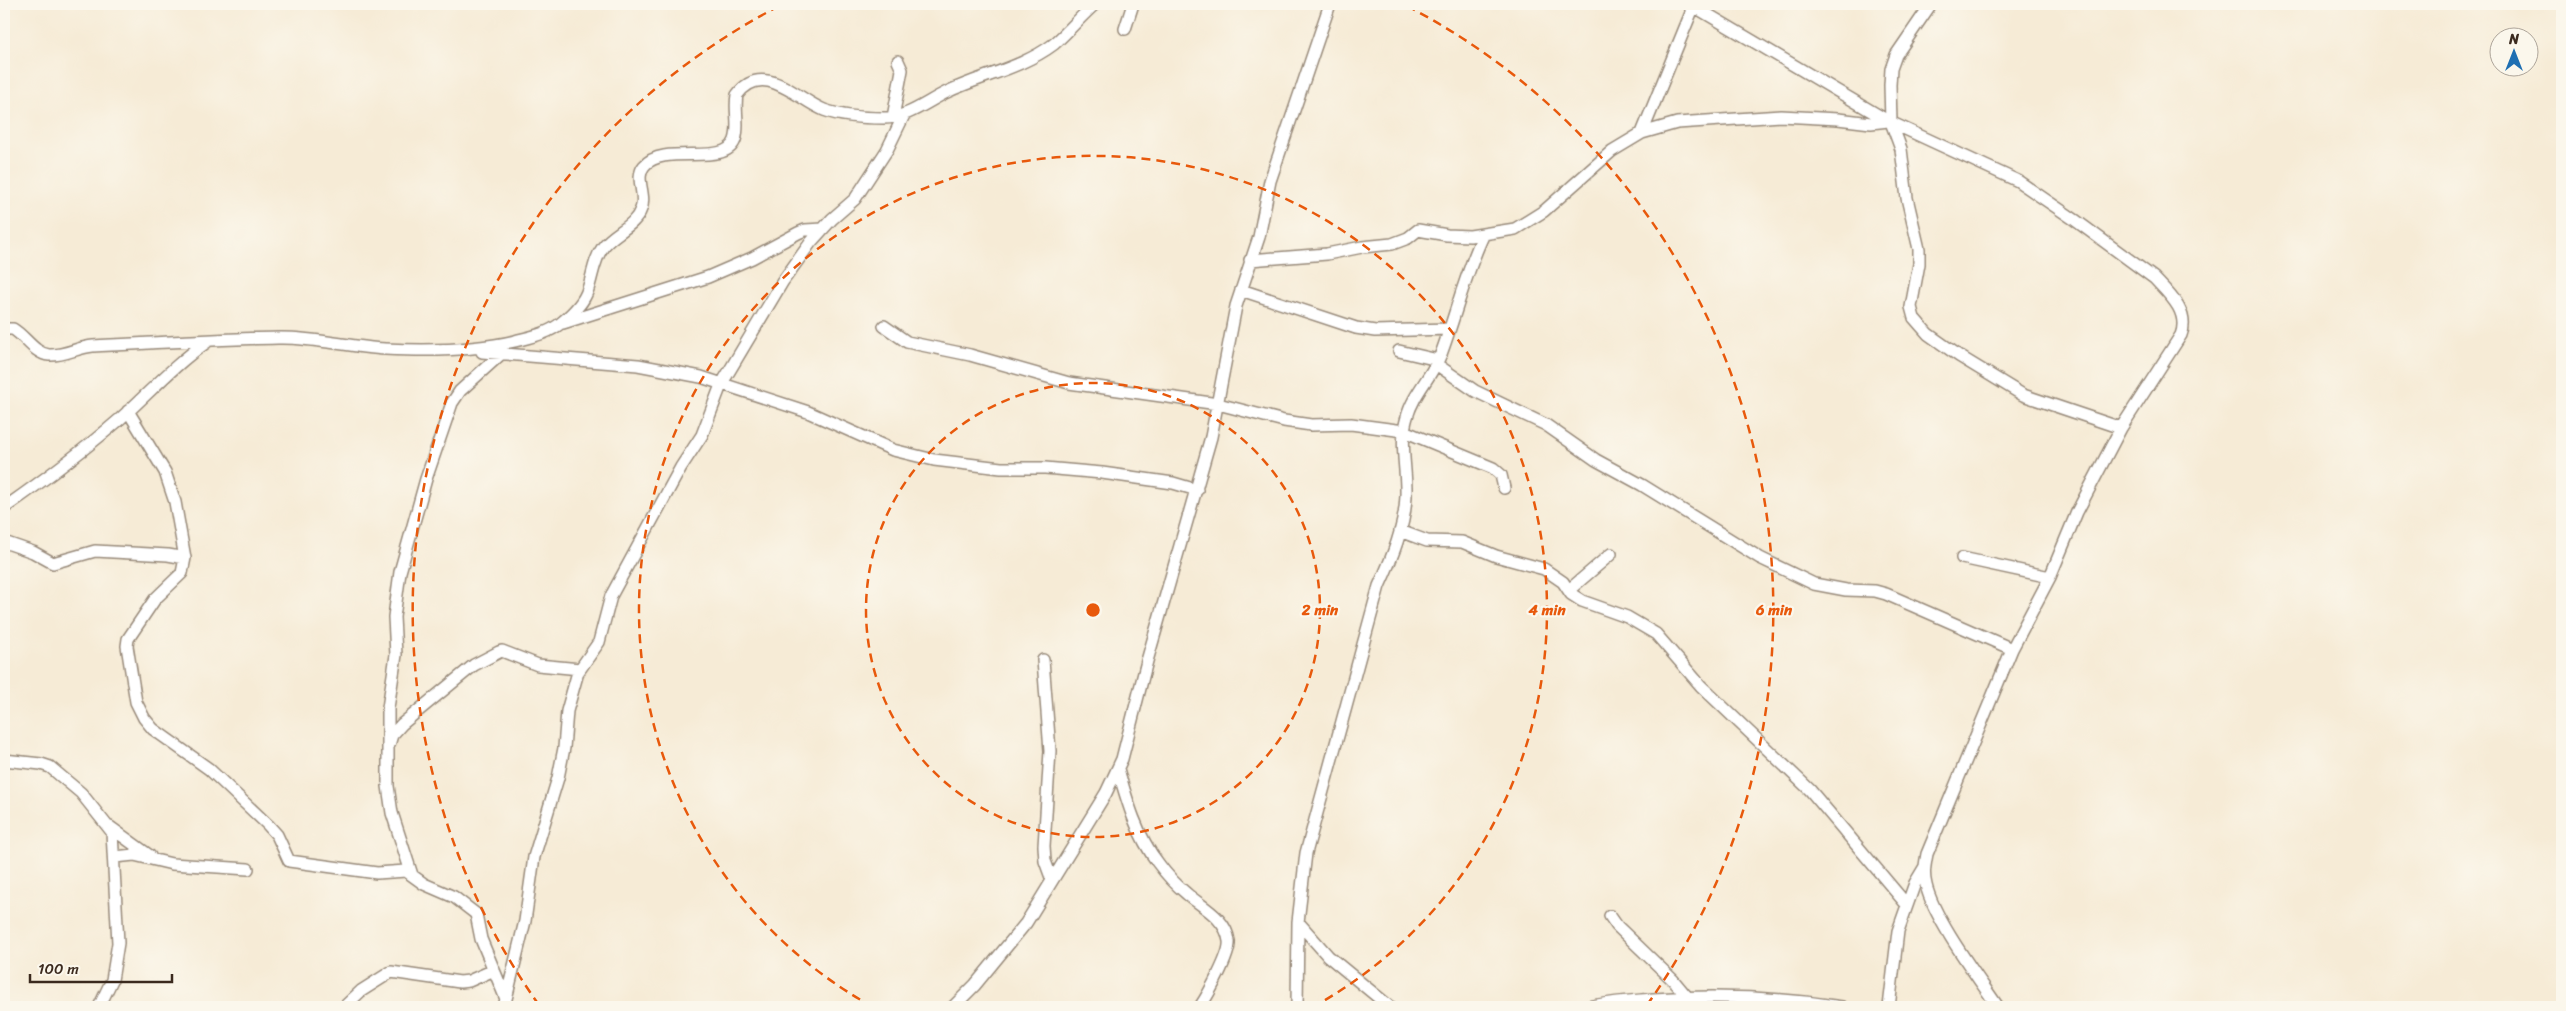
<svg xmlns="http://www.w3.org/2000/svg" width="2566" height="1011" font-family="Sriracha,sans-serif">
<style>
.lines{fill:none;stroke-linecap:round;stroke-linejoin:round}
.minor-casing{stroke:#988a7a;stroke-width:14}
.minor{stroke:#fff;stroke-width:11}
.ring{fill:none;stroke:#e8590c;stroke-width:2.5;stroke-dasharray:9 6}
.centre{fill:#e8590c;stroke:#fbf7ec;stroke-width:2.5}
.ring-label{font-size:15px;text-anchor:middle;font-weight:bold;fill:#e8590c;stroke:#fbf7ec;stroke-width:4.5;stroke-linejoin:round;paint-order:stroke}
</style>
<rect width="100%" height="100%" fill="#fbf7ec"/>
<filter id="ink" filterUnits="userSpaceOnUse"><feTurbulence type="fractalNoise" baseFrequency=".02" numOctaves="2"/><feDisplacementMap in="SourceGraphic" scale="10" xChannelSelector="R" yChannelSelector="G"/><feConvolveMatrix kernelMatrix="1 2 1 2 8 2 1 2 1" color-interpolation-filters="sRGB"/></filter>
<filter id="wash" filterUnits="userSpaceOnUse"><feTurbulence type="fractalNoise" baseFrequency=".0096" numOctaves="4" result="noise"/><feDisplacementMap in="SourceGraphic" scale="20" xChannelSelector="R" yChannelSelector="G"/><feGaussianBlur stdDeviation="1.12" result="paint"/><feColorMatrix in="noise" values="0 0 0 0 0 0 0 0 0 0 0 0 0 0 0 0 0 1.4 0 .05"/><feComposite in="paint" operator="in"/></filter>
<g filter="url(#wash)">
<rect width="100%" height="100%" fill="#f6ebd6"/>
</g>
<g filter="url(#ink)">
<g class="lines">
<defs>
<path id="minor" d="M1690,4L1888,121L2018,181L2075,220L2154,278C2169,294 2190,312 2181,335L2121,428L2077,512L2050,577L2012,649L1927,854C1925,865 1923,874 1926,885C1934,919 1977,976 1998,1007
M1931,4L1896,55L1891,69L1890,85L1891,122L1901,149L1907,198L1919,249V264L1911,307L1914,318L1928,334L1959,356L2023,395L2121,428
M1125,29L1133,4
M893,117L902,70L898,61
M1642,133L1691,13V4H1695
M1250,260L1327,254L1362,247L1392,244L1408,238L1418,230L1447,235L1470,236L1515,229L1544,211L1612,151L1642,133L1677,123L1781,116L1838,119L1871,123L1888,121
M1241,290L1356,328L1375,331L1449,329
M563,323L708,277L752,258L798,233L805,230L823,229
M884,326L907,342L970,355L1069,383L1218,404L1284,421L1311,425L1351,424L1404,431L1493,468L1501,475L1504,488
M4,329H13C25,336 35,354 49,355C65,356 78,347 93,346C154,343 216,339 278,338C314,337 349,347 385,349C428,351 473,351 515,341C530,337 548,334 561,323C572,314 584,303 588,289C593,274 594,259 603,247C614,232 635,227 641,209C647,195 634,178 644,166C664,142 725,168 735,140C740,126 734,110 737,95C763,59 798,100 824,110C843,117 865,118 884,118C908,118 926,102 947,92C983,75 1022,68 1054,44C1068,32 1081,16 1095,4
M1399,351L1438,360
M482,352L638,365L701,377L808,412L893,450L934,460L1001,468H1045L1102,473L1173,483L1197,490
M1436,364L1475,391L1546,425L1596,460L1642,485L1760,558L1814,584L1846,590L1875,591L1886,594L2012,649
M128,411L165,472L175,502L185,558L182,573L155,599L128,639L127,646L136,702L144,718L153,729L209,769L268,825L277,835L289,861L377,873L406,871L424,884L454,897L476,914L481,939L506,999
M4,508C44,480 83,451 120,419C149,393 175,364 207,342
M1400,531L1427,541L1462,542L1496,556L1544,569L1563,582L1571,594L1582,601L1627,617L1656,634L1701,686L1810,790L1907,905
M4,542L33,552L53,563L95,551L168,555L185,558
M1962,558L2050,577
M1569,590L1611,554
M1043,660L1050,751L1044,846L1045,861L1052,880
M389,745L392,735L402,724L474,665L499,652L502,651L538,665L580,669
M4,760L41,764L50,767L81,793L112,832L118,943L112,980L99,1007
M1118,769C1127,801 1137,836 1158,863C1166,874 1176,885 1187,894C1202,907 1226,918 1229,941C1231,954 1208,995 1200,1007
M110,827L150,856
M115,857L134,855L172,864L248,869
M412,875L392,813L388,786V708L396,655L394,617L400,572L426,479L452,403L460,391L501,354
M1610,916L1617,926L1673,980L1688,998
M1298,922L1328,956L1390,1007
M344,1007L361,991L391,972L460,982L469,981L494,970
M504,1007L525,921L534,857L558,778L564,748L567,711L578,672L599,642L611,596L681,467L702,435L721,385L783,281L811,242L832,219L855,199L887,150L904,115
M953,1007L975,985L1026,923L1106,793L1122,759L1147,661L1211,437L1236,306L1259,237L1270,181L1330,4
M1297,1007L1298,922L1306,853L1379,586C1392,558 1405,527 1406,496C1407,469 1399,443 1407,417C1413,394 1432,376 1441,354C1456,314 1465,274 1483,236
M1588,1007C1609,1002 1631,1001 1653,999C1716,995 1779,997 1842,1007
M1889,1007L1898,931L1915,883L1924,868"/>
</defs>
<use href="#minor" class="minor-casing"/>
<use href="#minor" class="minor"/>
</g>
</g>
<g class="ring">
<circle cx="1093" cy="610" r="227"/>
<path d="M873 1007A454 454 0 1 1 1313 1007"/>
<path d="M539 1005A681 681 0 0 1 779 6M1407 6A681 681 0 0 1 1647 1005"/>
</g>
<circle cx="1093" cy="610" r="8" class="centre"/>
<g class="ring-label">
<text x="1320" y="615">2 min</text>
<text x="1547" y="615">4 min</text>
<text x="1774" y="615">6 min</text>
</g>
<rect width="2566" height="1011" fill="none" stroke="#fbf7ec" stroke-width="20"/>
<g transform="translate(2514 52)"><circle r="24" fill="#fbf7ec" stroke="#aea59a"/>
<path d="M0-4L9 19L0 12L-9 19Z" fill="#1f6fb2"/>
<text y="-8" font-size="14" font-weight="bold" text-anchor="middle" fill="#3b2a1e">N</text>
</g>
<path d="M30 974v8h142v-8" fill="none" stroke="#3b2a1e" stroke-width="2.5"/>
<text x="38" y="974" font-size="15" fill="#3b2a1e" stroke="#fbf7ec" stroke-width="4" paint-order="stroke">100 m</text>
</svg>
